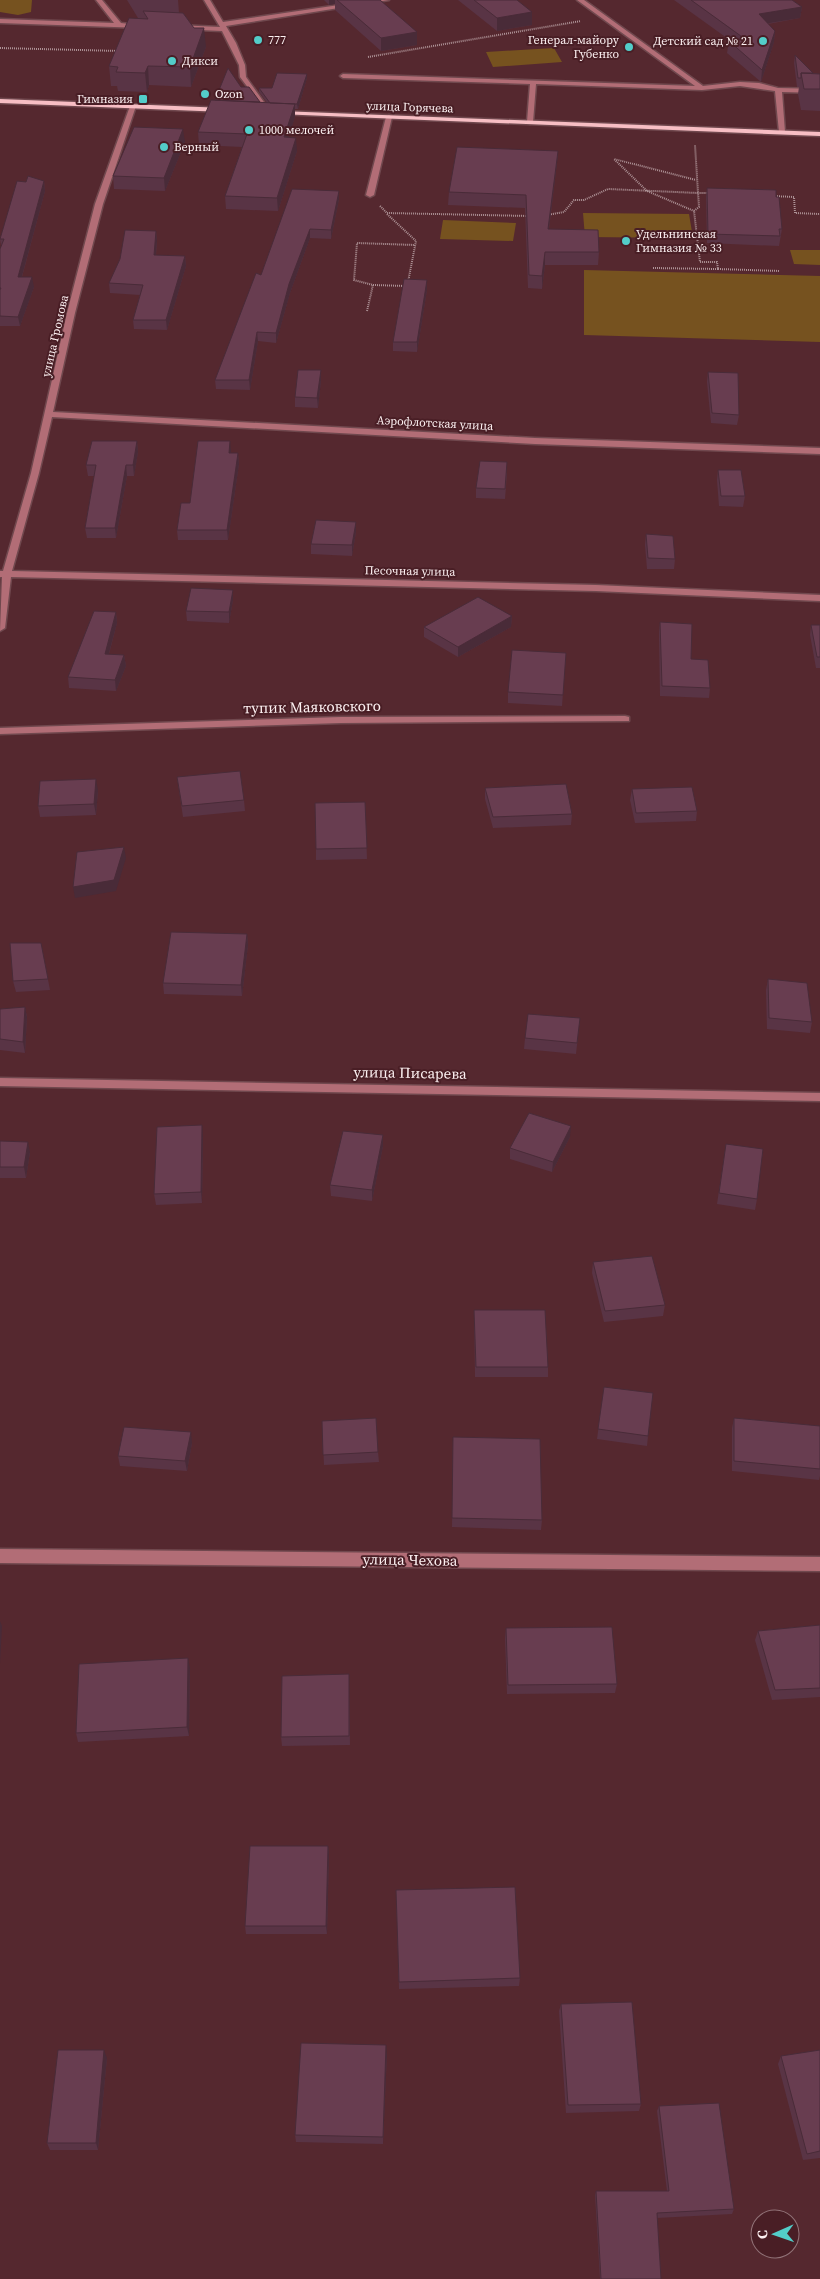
<svg xmlns="http://www.w3.org/2000/svg" width="820" height="2279" font-family="'Source Serif 4',serif">
<style>
.green{fill:#76521f}
.lines{fill:none;stroke-linecap:round;stroke-linejoin:round}
.minor-casing{stroke:#70484e;stroke-width:3}
.major-casing{stroke:#70484e;stroke-width:3}
.path{stroke:#ae9397;stroke-width:2;stroke-dasharray:1 1;stroke-linecap:butt}
.minor{fill:#b26d76;fill-rule:evenodd}
.major{fill:#f7bec4;fill-rule:evenodd}
.wall{fill:#593445}
.shaded-wall{fill:#492b38}
.building{fill:#683d50;stroke:#492b38}
.poi-dot{fill:#53cdc9;stroke:#491e25;stroke-width:2}
.labels{text-anchor:middle;stroke-width:4;stroke-linejoin:round;paint-order:stroke}
.far-poi-label{font-size:12px;fill:#fdf1f2;stroke:#491e25;text-anchor:start}
.far-street-label{font-size:12px;fill:#fdf1f2;stroke:#491e25}
.street-label{font-size:15px;fill:#fdf1f2;stroke:#491e25}
</style>
<rect width="100%" height="100%" fill="#55282f"/>
<path class="green" d="M0,0H32L31,12L18,15L0,12Z
M554,48L562,62L493,67L486,52Z
M583,213L689,214L693,238L585,237Z
M443,220L516,223L513,241L440,239Z
M790,250H820V265L794,264Z
M584,270L820,276V342L584,335Z"/>
<g class="lines">
<defs>
<path id="minor" d="M96,0H102L121,23L146,26L143,28L0,23V19L114,23Z
M204,0H210L223,22L373,0H389L226,26L236,43L245,65L246,77L271,112L268,114L240,77L239,65L222,31L176,29L173,27L176,25L220,27Z
M577,0H584L703,86L740,82L759,83L778,88L820,89V93L782,92L785,132L782,134L779,132L775,91L740,86L702,90L536,84L533,122L530,124L527,122L530,84L343,78L340,76L343,74L695,86Z
M133,104L136,106L103,204L75,313L53,412L535,438L820,448V454L535,444L52,417L39,473L12,571L596,585L820,595V601L596,591L11,577L5,628L0,631L2,577H0V571H3L31,473L67,313L95,204L130,106Z
M389,115L392,117L374,195L370,197L366,195L386,117Z
M625,716L629,717V721L341,723L0,734V728L341,717Z
M0,1078L820,1093V1101L0,1086Z
M0,1549L820,1557V1571L0,1563Z"/>
<path id="major" d="M0,99L225,108L228,110L225,112L0,103Z
M280,111L820,132V136L278,114V112Z"/>
</defs>
<use href="#minor" class="minor-casing"/>
<use href="#major" class="major-casing"/>
<path class="path" d="M0,48L119,51
M368,57L581,21
M773,196L794,197L795,213L820,214
M380,206L387,213L529,216
M694,211L699,207L698,193H710
M387,214L416,241L408,282
M547,215L564,212L574,200H584L608,189L698,193L695,145
M653,268L718,269L717,262H700L694,211L647,191L614,159L696,180
M718,269L780,271
M406,286L373,285L354,280L357,243L415,245
M367,311L373,285"/>
<use href="#minor" class="minor"/>
<use href="#major" class="major"/>
</g>
<path class="wall" d="M127,0H178L179,13L206,47L191,87L149,85L147,92L118,91L117,86H111L109,66L138,18Z
M324,0H380L417,45L381,51L335,10V4L329,5Z
M458,0H517L532,25L497,31Z
M674,0H792L802,7L800,18L768,24L775,31L774,42L761,82L727,53L729,41H731Z
M795,55L813,73L820,74V111L801,110L798,94L799,87H797L794,63Z
M307,74V78L298,109H295V117L288,137L297,151L278,211L226,209L225,196L242,147L199,145L198,132L215,100L241,87L260,102L267,103L259,92V88H272Z
M185,142L165,191L114,189L113,176Z
M558,151L557,163L549,229L599,252L598,265H545L542,289L528,288L525,208L448,205L449,192Z
M44,181L45,191L22,277L34,287L20,326H0V249L1,246L0,239Z
M707,188L782,229L779,246L707,243L706,197Z
M339,199L331,239L310,238L290,293L276,343L258,341L250,390L216,389L215,380L261,275Z
M156,231L157,241L156,255L185,256L186,266L167,330L134,329L133,320L140,295L110,293L109,283Z
M427,290L417,352L393,351V342Z
M708,372L739,415L737,425L711,423L707,382Z
M321,380L318,408L295,407V397Z
M137,441L138,452L134,476H127L116,538H87L85,528L94,476H88L86,465Z
M231,451V453H238L239,464L228,540H178L177,530L190,503Z
M718,470L745,496L743,507L719,506L717,480Z
M507,473L505,499L476,498V488Z
M356,532L352,556L311,554V544Z
M646,534L675,559L674,569H647L645,545Z
M233,600L229,623L187,621L186,611Z
M116,612L117,623L109,654L124,655L126,666L116,691L69,688L68,677Z
M512,616L511,627L458,657L424,637V627Z
M660,622L691,659L710,688L709,698L660,696L659,632Z
M811,625H820V668H816L810,635Z
M566,653L562,706L508,703V692Z
M177,777L244,800L245,811L183,817Z
M485,788L572,814L571,825L493,828L485,799Z
M632,789L697,811L696,821L635,823L630,800Z
M98,790L96,815L40,817L38,806Z
M365,802L367,859L316,860V849Z
M247,934L248,945L242,996L164,994L163,983Z
M41,943L50,990L16,992L13,981Z
M768,979L812,1022L810,1033L767,1029L766,990Z
M25,1007L27,1017L25,1053L0,1050V1009Z
M580,1018L576,1054L524,1049L525,1038Z
M383,1135V1146L372,1201L331,1196L330,1185Z
M203,1136L202,1203L156,1205L154,1194Z
M570,1137L552,1172L510,1159V1148Z
M0,1141L30,1152L26,1178H0Z
M726,1144L757,1199L755,1210L717,1204Z
M593,1262L665,1305L663,1316L604,1322L592,1273Z
M474,1310L548,1367V1377H475Z
M604,1387L648,1436L647,1446L597,1439Z
M734,1418L820,1426V1476L819,1480L732,1471V1428Z
M322,1421L378,1452L379,1462L324,1465Z
M453,1437L542,1520L541,1530L452,1527Z
M192,1443L187,1471L120,1466L118,1456Z
M820,1625V1697L772,1700L755,1640L758,1631Z
M506,1628L617,1684L615,1693L507,1694L505,1638Z
M190,1668L189,1736L78,1742L76,1733Z
M349,1684L350,1745L282,1746L281,1737Z
M328,1846L329,1855L327,1934H246L245,1926Z
M396,1890L520,1978L519,1986L399,1989Z
M561,2004L641,2104L639,2111L566,2113L559,2011Z
M820,2050V2158L803,2160L778,2064L781,2056Z
M387,2053L383,2144L296,2142L295,2135Z
M107,2058L98,2150H50L47,2143Z
M659,2106L734,2209L732,2214L657,2218L661,2279H600L595,2195L596,2191H667L657,2111Z"/>
<path class="shaded-wall" d="M329,0H335V4L329,5Z
M802,7L800,18L758,25L759,14Z
M532,12V25L497,31V18Z
M204,28L206,47L191,87L190,67Z
M775,31L774,42L761,82L762,70Z
M417,32V45L381,51V38Z
M148,66L149,85L147,92L145,73Z
M307,74V78L298,109L297,104Z
M295,104V117L284,151V137Z
M183,129L185,142L165,191L164,178Z
M296,138L297,151L278,211L277,198Z
M558,151L557,163L547,242L548,229Z
M44,181L45,191L19,287L18,277Z
M339,191V199L331,239V230Z
M310,229V238L290,293L276,343V333L289,284Z
M156,231L157,241L155,265L154,255Z
M545,252V265L542,289V276Z
M185,256L186,266L167,330L166,320Z
M32,277L34,287L20,326L18,317Z
M427,280V290L417,352V342Z
M257,332L258,341L250,390L249,380Z
M321,370V380L318,408L317,398Z
M137,441L138,452L134,476L133,465Z
M230,441L231,451L230,464L229,453Z
M238,453L239,464L228,540L227,530Z
M126,465L127,476L116,538L115,528Z
M356,522V532L352,556V545Z
M233,590V600L229,623V612Z
M116,612L117,623L106,664L105,654Z
M512,616L511,627L458,657V647Z
M124,655L126,666L116,691L115,680Z
M96,779L98,790L96,815L94,804Z
M124,847L126,858L116,891L75,898L73,887Z
M247,934L248,945L242,996L241,985Z
M25,1007L27,1017L25,1053L23,1042Z
M202,1125L203,1136L202,1203L201,1192Z
M571,1126L570,1137L552,1172L553,1162Z
M383,1135V1146L372,1201V1190Z
M28,1142L30,1152L26,1178L24,1167Z
M191,1432L192,1443L187,1471L185,1461Z
M0,1621L2,1626L0,1664Z
M188,1658L190,1668L189,1736L187,1727Z
M328,1846L329,1855L327,1934L326,1926Z
M386,2045L387,2053L383,2144V2137Z
M104,2050L107,2058L98,2150L96,2143Z"/>
<path class="building" d="M337,0H380L417,32L381,38Z
M474,0H517L532,12L497,18Z
M691,0H792L802,7L759,14L775,31L762,70L729,41L745,39Z
M143,11L183,13L194,28H204L190,67L148,66L145,73L116,72L118,67L109,66L129,18L148,19Z
M795,55L813,73H801V78H798Z
M228,68L241,87H249L260,102L215,100Z
M277,73L307,74L297,104L270,103L259,88H272Z
M801,73L820,74V89H804Z
M211,100L295,104L284,137L296,138L277,198L225,196L247,134L198,132Z
M134,127L183,129L164,178L113,176Z
M457,147L558,151L548,229L598,230L599,252H545L542,276L529,275L526,195L449,192Z
M28,176L44,181L18,277H32L18,317L0,316V290L1,288H0V249L4,239H0L17,181L26,182Z
M707,188L776,190V197H779L782,229H779L780,236L708,234Z
M292,189L339,191L331,230L310,229L289,284L276,333L257,332L249,380H215L256,273L261,275Z
M125,230L156,231L154,255L185,256L166,320H133L143,285L109,283L120,259Z
M404,279L427,280L417,342H393Z
M298,370H321L317,398L295,397Z
M708,372L738,373L739,415L712,413Z
M92,441H137L133,465H126L115,528H85L96,465H86Z
M198,441H230L229,453H238L227,530H177L181,503H190Z
M480,461L507,462L505,489L476,488Z
M718,470H741L745,496H721Z
M316,520L356,522L352,545L311,544Z
M646,534L673,536L675,559L648,558Z
M191,588L233,590L229,612L186,611Z
M478,597L512,616L458,647L424,627Z
M94,611L116,612L105,654L124,655L115,680L68,677Z
M660,622L692,624L691,659L708,660L710,688L662,686Z
M811,625H820V657H817Z
M512,650L566,653L563,695L508,692Z
M240,771L244,800L182,806L177,777Z
M96,779L94,804L38,806L40,781Z
M566,784L572,814L493,817L485,788Z
M692,787L697,811L636,813L632,789Z
M365,802L367,848L316,849L315,803Z
M124,847L114,880L73,887L77,852Z
M171,932L247,934L241,985L163,983Z
M10,943H41L48,979L13,981Z
M768,979L807,983L812,1022L769,1018Z
M25,1007L23,1042L0,1039V1009Z
M528,1014L580,1018L577,1043L525,1038Z
M529,1113L571,1126L553,1162L510,1148Z
M202,1125L201,1192L154,1194L157,1127Z
M343,1131L383,1135L372,1190L330,1185Z
M0,1141L28,1142L24,1167H0Z
M726,1144L763,1149L757,1199L719,1193Z
M652,1256L665,1305L605,1311L593,1262Z
M474,1310H545L548,1367H476Z
M604,1387L653,1393L648,1436L598,1429Z
M376,1418L378,1452L323,1455L322,1421Z
M734,1418L820,1426V1469L734,1461Z
M124,1427L191,1432L185,1461L118,1456Z
M453,1437L540,1439L542,1520L452,1518Z
M820,1625V1688L775,1690L758,1631Z
M612,1627L617,1684L508,1685L506,1628Z
M188,1658L187,1727L76,1733L79,1664Z
M349,1674V1736L281,1737L282,1676Z
M250,1846H328L326,1926H245Z
M515,1887L520,1978L399,1982L396,1890Z
M632,2002L641,2104L568,2105L561,2004Z
M301,2043L386,2045L383,2137L295,2135Z
M58,2050H104L96,2143H47Z
M820,2050V2151L807,2154L781,2056Z
M719,2103L734,2209L657,2213L661,2279H601L596,2191H669L659,2106Z"/>
<g class="poi-dot">
<circle cx="258" cy="40" r="5"/>
<circle cx="763" cy="41" r="5"/>
<circle cx="629" cy="47" r="5"/>
<circle cx="172" cy="61" r="5"/>
<circle cx="205" cy="94" r="5"/>
<rect x="138" y="94" width="10" height="10" rx="2.5"/>
<circle cx="249" cy="130" r="5"/>
<circle cx="164" cy="147" r="5"/>
<circle cx="626" cy="241" r="5"/>
</g>
<g class="labels">
<g class="far-poi-label">
<text x="268" y="44">777</text>
<text x="619" y="44" text-anchor="end">Генерал-майору<tspan x="619" dy="14">Губенко</tspan></text>
<text x="753" y="45" text-anchor="end">Детский сад № 21</text>
<text x="182" y="65">Дикси</text>
<text x="215" y="98">Ozon</text>
<text x="133" y="103" text-anchor="end">Гимназия</text>
<text x="259" y="134">1000 мелочей</text>
<text x="174" y="151">Верный</text>
<text x="636" y="238">Удельнинская<tspan x="636" dy="14">Гимназия № 33</tspan></text>
</g>
<g class="far-street-label">
<text transform="translate(410 107) rotate(2)" y="4">улица Горячева</text>
<text transform="translate(55 336) rotate(-77)" y="4">улица Громова</text>
<text transform="translate(435 423) rotate(3)" y="4">Аэрофлотская улица</text>
<text transform="translate(410 571) rotate(1)" y="4">Песочная улица</text>
</g>
<g class="street-label">
<text transform="translate(312 707) rotate(-1)" y="5">тупик Маяковского</text>
<text transform="translate(410 1073) rotate(1)" y="5">улица Писарева</text>
<text transform="translate(410 1560) rotate(1)" y="5">улица Чехова</text>
</g>
</g>
<g transform="translate(775 2234) rotate(268)"><circle r="24" fill="#491e25" stroke="#917277"/>
<path d="M0-4L9 19L0 12L-9 19Z" fill="#53cdc9"/>
<text y="-8" font-size="14" font-weight="bold" text-anchor="middle" fill="#fdf1f2">С</text>
</g>
</svg>
